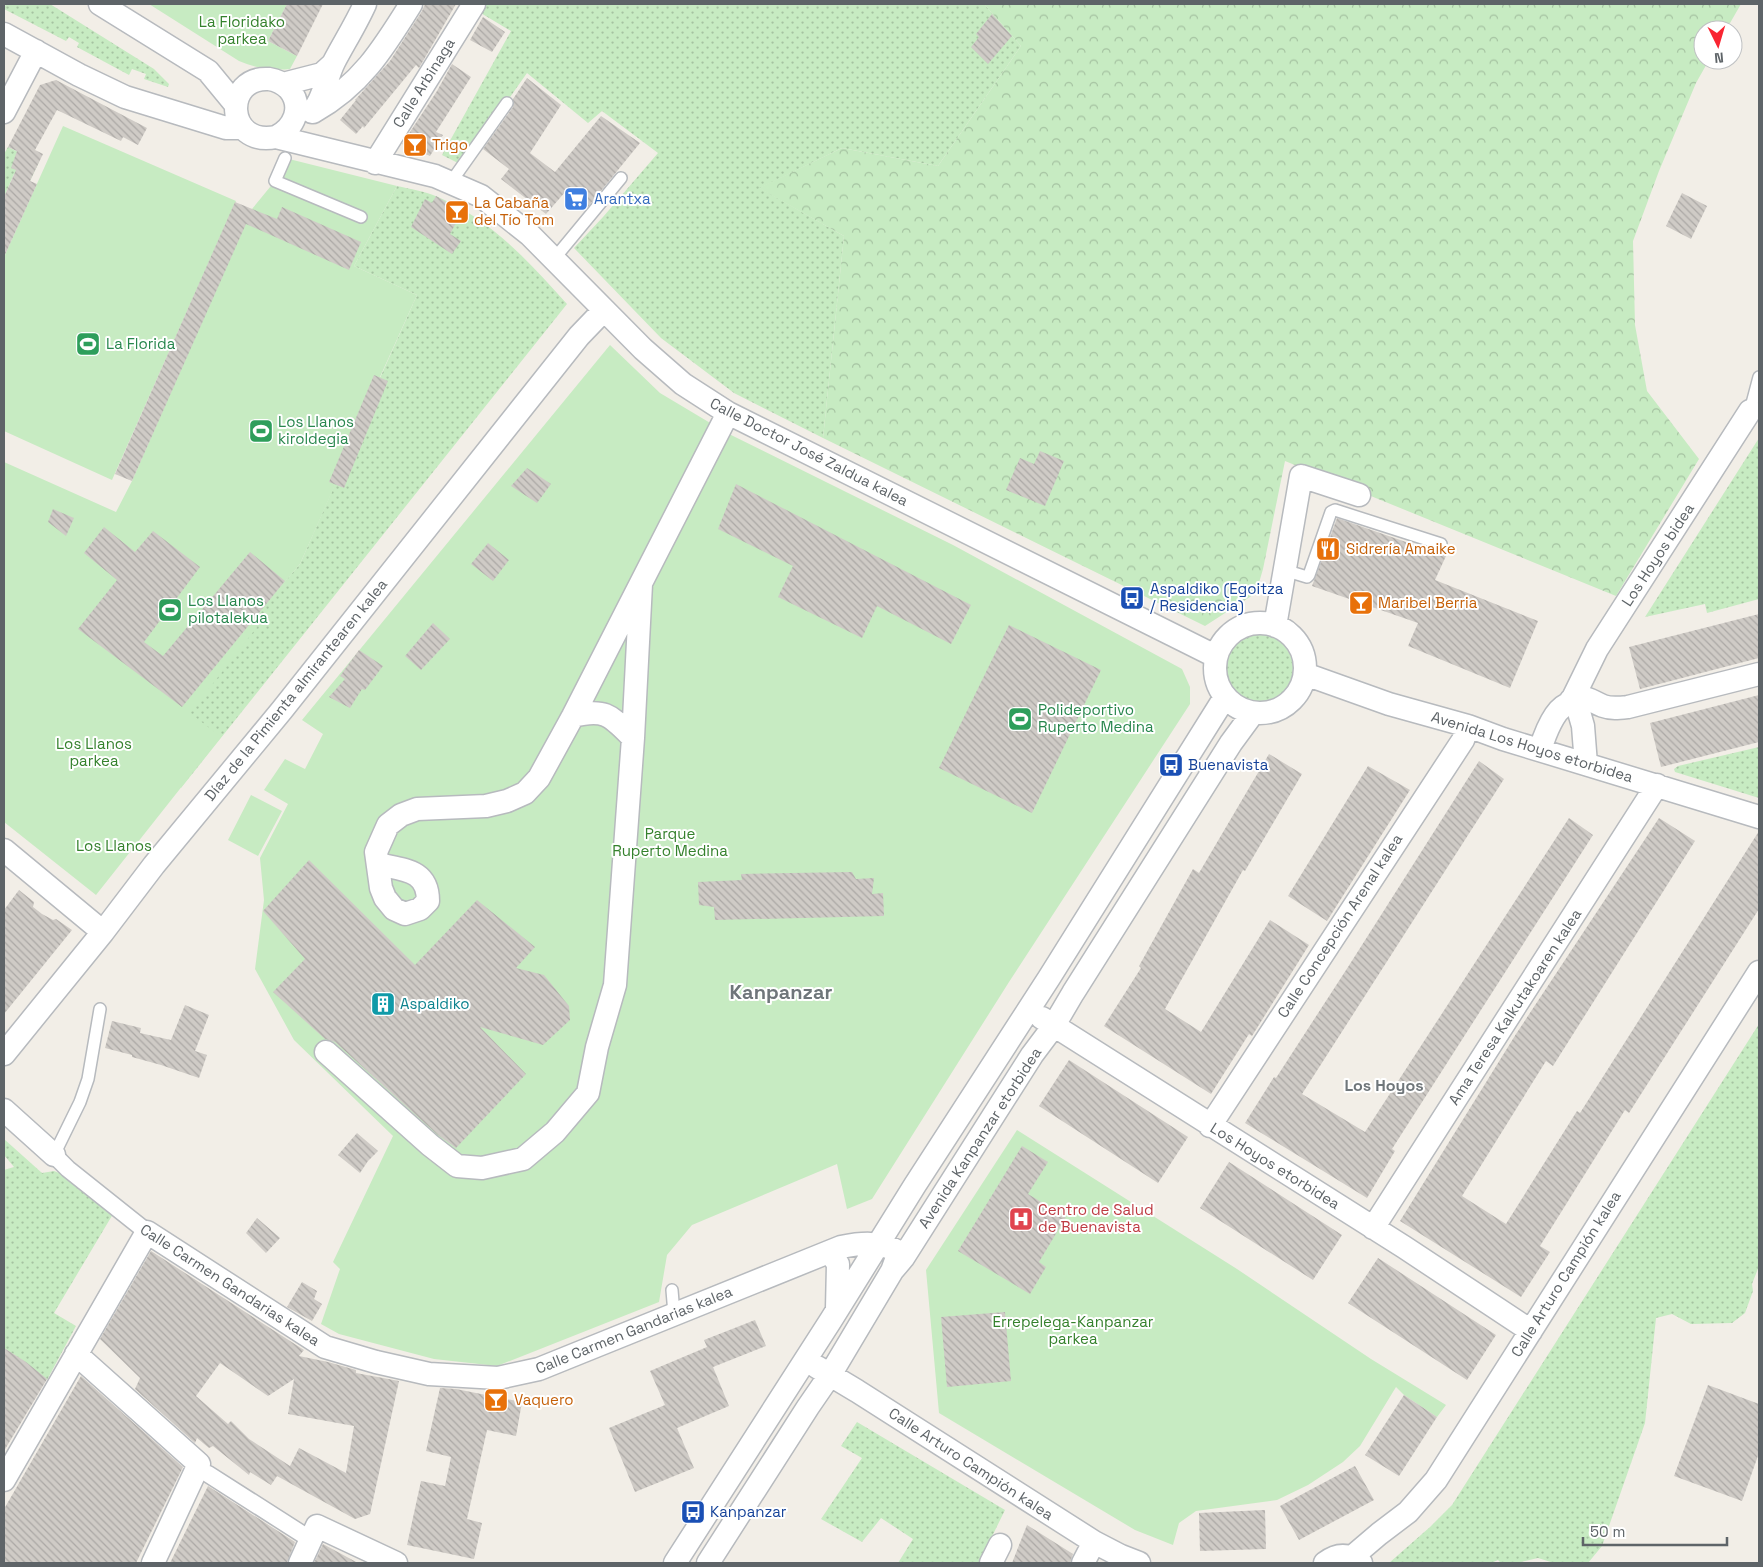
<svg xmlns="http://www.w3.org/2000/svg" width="1763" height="1567" font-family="'Space Grotesk',sans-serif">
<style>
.grass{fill:url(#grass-dots)}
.forest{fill:url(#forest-crowns)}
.park{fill:#c7ebc2}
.building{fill:url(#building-back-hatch);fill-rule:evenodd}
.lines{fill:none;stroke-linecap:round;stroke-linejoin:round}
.service-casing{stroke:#b7babe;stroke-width:14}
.pedestrian-casing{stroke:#b7babe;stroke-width:19}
.minor-casing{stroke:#b7babe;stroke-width:25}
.service{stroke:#fff;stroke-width:11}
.pedestrian{stroke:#fff;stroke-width:16}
.minor{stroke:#fff;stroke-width:22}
.labels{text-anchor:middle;stroke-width:4;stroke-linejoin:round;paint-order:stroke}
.park-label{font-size:15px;fill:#34812c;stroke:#fff}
.street-label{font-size:15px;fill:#5e6468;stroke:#fff}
.food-label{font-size:15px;fill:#c56008;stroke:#fff;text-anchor:start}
.shop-label{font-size:15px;fill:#366cbe;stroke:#fff;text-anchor:start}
.leisure-label{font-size:15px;fill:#27864d;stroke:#fff;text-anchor:start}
.transit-label{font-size:15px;fill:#164399;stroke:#fff;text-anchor:start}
.culture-label{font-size:15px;fill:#0d838f;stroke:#fff;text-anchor:start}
.health-label{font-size:15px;fill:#be3a42;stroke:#fff;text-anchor:start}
.neighbourhood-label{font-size:16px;font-weight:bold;fill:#6f767a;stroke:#fff}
.district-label{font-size:20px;font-weight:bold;fill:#6f767a;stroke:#fff}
</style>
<defs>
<pattern id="grass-dots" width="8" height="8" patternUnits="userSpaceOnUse" patternTransform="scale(1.25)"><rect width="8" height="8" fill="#c7ebc2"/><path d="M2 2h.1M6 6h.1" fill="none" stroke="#a5c2a1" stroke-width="1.8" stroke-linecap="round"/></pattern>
<pattern id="forest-crowns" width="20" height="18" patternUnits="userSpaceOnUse" patternTransform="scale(1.25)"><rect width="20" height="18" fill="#c7ebc2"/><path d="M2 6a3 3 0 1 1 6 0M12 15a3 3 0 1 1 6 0" fill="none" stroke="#a5c2a1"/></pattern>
<pattern id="building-back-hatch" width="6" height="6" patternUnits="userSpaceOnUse" patternTransform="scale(1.25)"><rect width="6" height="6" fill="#cfcbc6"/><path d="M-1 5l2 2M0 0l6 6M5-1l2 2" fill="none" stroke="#aba8a5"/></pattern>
</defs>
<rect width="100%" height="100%" fill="#f2eee7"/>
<path class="grass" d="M6,4H50L154,69L169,84L168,87L144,79L146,74L132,69L129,75L77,47L79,43L69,37L66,41L4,9Z
M484,4H984L1021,46L938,166L842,148L760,188L844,236L823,438L734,393L661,338L574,248L603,217L658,153L602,111L588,123L527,73L462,165L442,155L511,31L479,12Z
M8,147L39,162L30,181L14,174L4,197V154Z
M397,186C410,189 425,191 438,197C493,221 528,261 567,304L181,788L153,685L249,623L300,564L335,484L344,488L380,378L417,295L354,266Z
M1759,438V599L1707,613L1705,604L1645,617Z
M1225 668a34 34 0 1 1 68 0a34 34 0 1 1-68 0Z
M1759,747V798L1675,772L1674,769L1678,766Z
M1759,1024V1266L1752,1284L1753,1291L1745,1313L1732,1323L1691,1324L1672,1314L1656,1318L1645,1423L1602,1546L1588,1563H1554L1538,1558L1517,1563H1501L1498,1560L1491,1563H1389L1430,1527L1452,1505Z
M4,1139L42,1173L54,1171L67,1176L113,1214L54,1313L76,1326L47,1380L22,1360L4,1348V1170L14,1167L4,1155Z
M857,1422L1005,1510L979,1563H898L913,1539L881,1518L862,1542L821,1519L862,1458L841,1446Z"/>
<path class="forest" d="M984,4H1741L1726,30H1703V60H1709L1696,83L1659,171L1633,241L1635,325L1647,391L1699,459L1616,596L1285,461L1263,569L1256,593L1205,626L823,438L844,236L759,188L842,148L938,166L1021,46Z"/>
<path class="park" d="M149,4H287L268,41L297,56L290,69C272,71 256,68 239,61Z
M63,126L236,201L112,480L4,431V257Z
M285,158L397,186L354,266L417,295L380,377L388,381L344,488L335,485L300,564L250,623L257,627L190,713L221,737L96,895L4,822V462L116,512L132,481L241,232L252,209L275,181Z
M610,345L660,393L727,433L953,545L1182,669L1190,687V704L1009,982L872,1199L847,1209L837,1164L692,1225L667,1255L659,1302L497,1366L434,1359L339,1334L321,1324L340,1269L333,1262L393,1136L294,1040L255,969L264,900L260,858L288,804L264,790L285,759L305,769L323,734L302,720Z
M251,795L282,811L258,856L228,840Z
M1017,1130L1237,1269L1371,1359L1446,1405L1437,1417L1404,1395L1396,1387L1360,1446L1343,1462L1308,1485L1277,1500L1196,1511L1179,1523L1173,1545L1135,1530L939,1413L926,1270Z"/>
<path class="building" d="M287,4H323L297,56L268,41Z
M425,4H456L419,68L416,65L364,128L363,126L356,134L340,120L356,100H355L390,61L422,11Z
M992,14L1012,36L988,64L971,47L979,37L976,34Z
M483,17L505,32L492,52L470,40Z
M452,64L471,77L436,132L443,135L430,156L402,144L437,91Z
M527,78L561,105L530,153L555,172L601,116L640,143L587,208L566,191L546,214L501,179L509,169L483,149L513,107V99Z
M56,80L147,128L138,145L123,137L121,141L57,110L35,150L43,154L30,181L37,184L4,257V197L16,170L11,168L17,151L8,147L40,85Z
M1682,193L1707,206L1691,239L1666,226Z
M436,196L462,212L450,234L461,241L452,254L411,227L425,199L432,203Z
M235,202L277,219L282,207L361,242L349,270L246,224L132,481L115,474Z
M374,375L388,381L344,488L329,482Z
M1040,451L1064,461L1045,506L1006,490L1020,458L1034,464Z
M527,468L551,484L537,503L511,486Z
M736,484L971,605L951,644L877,606L862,638L778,597L793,566L718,529Z
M53,509L74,518L66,536L48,522Z
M1337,518L1446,556L1435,580L1538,621L1510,688L1408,646L1418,623L1312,586Z
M104,527L135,552L153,531L200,567L144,642L163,656L250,552L285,581L182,707L78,629L117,580L84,553Z
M488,543L509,560L493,581L471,564Z
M1759,614V658L1640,689L1629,647Z
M433,623L450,639L421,670L405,656Z
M1009,625L1101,670L1032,813L939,768Z
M359,650L383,666L365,690L362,689L350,708L329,697L345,679L340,676Z
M1759,695V742L1661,767L1650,723Z
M1269,754L1302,774L1245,871L1243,870L1165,1009L1201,1032L1270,920L1309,945L1252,1036L1249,1034L1211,1094L1104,1026L1141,968L1139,966L1193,869L1199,873Z
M1479,761L1504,779L1302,1094L1365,1132L1569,818L1593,835L1392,1149L1395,1151L1367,1198L1245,1123L1274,1077L1276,1078L1348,967Z
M1368,766L1410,790L1327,921L1288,896Z
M1659,818L1695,841L1553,1066L1546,1061L1462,1196L1506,1224L1577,1111L1580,1113L1759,831V909L1629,1113L1625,1110L1540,1246L1550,1252L1521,1297L1400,1221L1516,1034Z
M309,860L415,965L477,900L535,947L516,968L544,975L569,1006L570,1020L543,1045L480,1027L526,1074L456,1148L438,1135L335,1042L325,1039L273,992L305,959L263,911Z
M852,872L856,879L874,878L872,894L883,893L884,916L715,920L714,907L699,905L698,882L742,880L741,874Z
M19,890L34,902L33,907L42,914L53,920L56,919L72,930L4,1014V910Z
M185,1005L209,1015L195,1051L207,1055L199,1078L161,1065L132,1057V1055L105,1048L112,1021L141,1028L140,1033L171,1040Z
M1069,1060L1188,1137L1158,1183L1039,1106Z
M357,1133L378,1151L368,1161L360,1173L338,1155Z
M1022,1146L1048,1162L1028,1194L1066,1217L1039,1262L1046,1267L1030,1294L958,1251Z
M1229,1162L1342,1235L1313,1280L1200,1208Z
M257,1218L280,1238L266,1253L246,1233Z
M151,1251L304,1350L299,1356L328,1362L356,1370V1373L399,1381L370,1514L355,1519L277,1476L271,1485L250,1472L249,1475L213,1446L209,1448L197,1438L195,1443L135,1389L140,1378L100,1339ZM220,1363L268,1396L294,1379L288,1414L354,1426L346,1473L299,1448L290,1466L249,1439L231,1421L228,1424L196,1396Z
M1378,1258L1496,1335L1467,1380L1348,1303Z
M302,1282L317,1291L314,1299L322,1304L312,1321L287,1307Z
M1005,1312L1011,1381L947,1387L941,1317Z
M755,1320L766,1346L713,1367L729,1406L677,1428L694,1468L635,1492L609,1428L665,1405L650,1371L707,1347L704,1340Z
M4,1348L26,1362L47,1379L4,1451Z
M81,1376L183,1467L136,1563H4V1509Z
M1708,1385L1759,1404V1453L1742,1501L1674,1476Z
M440,1388L456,1389L522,1402L516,1436L487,1430L467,1519L482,1523L474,1559L407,1545L421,1481L445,1486L451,1457L426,1451Z
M1404,1395L1437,1417L1399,1476L1365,1455Z
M1355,1466L1374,1500L1299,1540L1280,1506Z
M208,1486L295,1542L287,1563H170Z
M1265,1510L1266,1549L1200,1551L1199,1513Z
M1027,1525L1073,1554L1070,1563H1012Z
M323,1544L358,1563H314Z"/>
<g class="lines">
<defs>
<path id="service" d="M285,158L275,181L361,217
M451,182L507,103
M554,259L621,178
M1750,411L1759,377
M1284,570L1307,577L1309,575L1331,512L1335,510L1441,544
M54,1155L80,1102L88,1079L100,1009
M672,1290L674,1314"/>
<path id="pedestrian" d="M54,1155L68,1169L147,1232
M208,1474L302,1534"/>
<path id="minor" d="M100,4L208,71L236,105
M4,34L79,75L125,97L226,128H243
M283,84L322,74L333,64
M4,112L36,51
M312,112C324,99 326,78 334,62C344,43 356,24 365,4
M313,112C361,85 383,49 411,4
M276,137C294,128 304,107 289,89C284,84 276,80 269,79C223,76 225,147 276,137L435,176L481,196L530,235L643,349L683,384L728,413L1185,641L1211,654L1217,655
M375,163L474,4
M1215 668a45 45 0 1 1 90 0a45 45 0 1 1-90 0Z
M1275,626L1301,476L1359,495
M1305,674L1389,704L1468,726L1503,739L1759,817
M1571,700C1588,695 1588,700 1603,706C1611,709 1619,708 1628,707L1759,674
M1570,704L1597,649L1750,411
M573,716C606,708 611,716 633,738
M1540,750C1544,737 1554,707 1569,704C1570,704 1577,705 1577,705L1583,726L1586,764
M4,850L103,932
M378,864C403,870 428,869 428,901L420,909L405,914L394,909L385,898L381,888L376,852L388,825L401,815L417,809L486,806L507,801L525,793L539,778L573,716L728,413
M1042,1018L1404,1247L1531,1331
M326,1052L430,1145L457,1166L482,1168L523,1159L555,1132L588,1093L597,1047L615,985L633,738L641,584
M4,1054L103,932L154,865L282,710L579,336L604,310
M4,1110L54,1155
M1210,1126L1463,740L1468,726
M1373,1228L1657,785
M830,1252L838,1264L837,1309
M76,1354L199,1464L153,1563
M817,1367L857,1391L1094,1542L1121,1556L1139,1563
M4,1480L147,1232L325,1347L376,1362L429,1374L498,1378L539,1369L841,1247C861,1243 880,1241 899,1252L892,1271
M1352,1557L1379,1534L1408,1512L1436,1480L1759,972
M300,1563L317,1526L396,1563
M675,1563L831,1320L915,1185L1049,978L1225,697
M708,1563L808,1407L830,1375L892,1271L903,1258L1032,1055L1053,1027L1073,993L1231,743L1253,713
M991,1563L1000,1545
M1083,1563L1094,1542
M1325,1563C1338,1553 1349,1554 1361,1563"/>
</defs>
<use href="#service" class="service-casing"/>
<use href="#pedestrian" class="pedestrian-casing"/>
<use href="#minor" class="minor-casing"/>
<use href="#service" class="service"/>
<use href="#pedestrian" class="pedestrian"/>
<use href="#minor" class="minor"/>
</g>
<defs>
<symbol id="bar-square" viewBox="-11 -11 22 22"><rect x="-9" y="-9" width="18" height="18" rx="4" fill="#e8710a" stroke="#fff"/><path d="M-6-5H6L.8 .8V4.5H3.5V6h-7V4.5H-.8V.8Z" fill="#fff"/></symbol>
<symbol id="supermarket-square" viewBox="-11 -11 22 22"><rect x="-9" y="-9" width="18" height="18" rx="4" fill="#3f7fe0" stroke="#fff"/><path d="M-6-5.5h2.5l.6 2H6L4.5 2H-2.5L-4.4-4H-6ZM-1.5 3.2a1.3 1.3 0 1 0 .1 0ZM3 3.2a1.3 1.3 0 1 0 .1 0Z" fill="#fff"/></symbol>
<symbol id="stadium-square" viewBox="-11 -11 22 22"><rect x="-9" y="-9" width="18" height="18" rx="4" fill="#2e9e5b" stroke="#fff"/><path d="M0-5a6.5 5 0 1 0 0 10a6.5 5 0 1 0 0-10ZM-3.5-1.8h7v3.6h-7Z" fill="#fff"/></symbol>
<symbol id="restaurant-square" viewBox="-11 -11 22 22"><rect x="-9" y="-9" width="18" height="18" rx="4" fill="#e8710a" stroke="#fff"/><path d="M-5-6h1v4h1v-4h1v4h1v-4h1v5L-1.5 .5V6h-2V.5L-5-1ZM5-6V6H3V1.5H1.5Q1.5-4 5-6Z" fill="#fff"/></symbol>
<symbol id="bus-square" viewBox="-11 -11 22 22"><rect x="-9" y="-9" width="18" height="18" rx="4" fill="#1a4fb4" stroke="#fff"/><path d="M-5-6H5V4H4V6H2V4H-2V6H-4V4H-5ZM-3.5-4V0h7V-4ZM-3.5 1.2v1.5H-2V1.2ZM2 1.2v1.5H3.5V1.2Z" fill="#fff"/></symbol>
<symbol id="building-square" viewBox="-11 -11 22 22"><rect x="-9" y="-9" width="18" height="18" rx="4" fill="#0f9aa8" stroke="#fff"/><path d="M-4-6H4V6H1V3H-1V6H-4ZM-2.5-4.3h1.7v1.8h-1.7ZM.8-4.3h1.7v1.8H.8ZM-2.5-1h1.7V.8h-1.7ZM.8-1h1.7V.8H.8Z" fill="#fff"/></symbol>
<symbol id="hospital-square" viewBox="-11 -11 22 22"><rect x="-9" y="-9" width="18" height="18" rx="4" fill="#e0444e" stroke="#fff"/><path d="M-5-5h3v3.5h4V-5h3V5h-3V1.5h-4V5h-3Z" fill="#fff"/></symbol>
</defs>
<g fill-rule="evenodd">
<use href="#bar-square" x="401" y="131" width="28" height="28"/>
<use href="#supermarket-square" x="562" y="185" width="28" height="28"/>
<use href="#bar-square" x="443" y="198" width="28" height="28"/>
<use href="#stadium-square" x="74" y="330" width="28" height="28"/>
<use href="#stadium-square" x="247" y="417" width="28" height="28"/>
<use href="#restaurant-square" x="1314" y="535" width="28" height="28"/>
<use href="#bus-square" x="1118" y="584" width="28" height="28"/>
<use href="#bar-square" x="1347" y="589" width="28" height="28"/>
<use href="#stadium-square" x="156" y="596" width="28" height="28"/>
<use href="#stadium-square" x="1006" y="705" width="28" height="28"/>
<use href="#bus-square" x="1157" y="751" width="28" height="28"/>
<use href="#building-square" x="369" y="990" width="28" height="28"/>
<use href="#hospital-square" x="1007" y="1205" width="28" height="28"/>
<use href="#bar-square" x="482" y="1386" width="28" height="28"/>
<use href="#bus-square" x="679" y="1498" width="28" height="28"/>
</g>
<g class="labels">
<g class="park-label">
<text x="242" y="27">La Floridako<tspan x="242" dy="17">parkea</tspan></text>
<text x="94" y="749">Los Llanos<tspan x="94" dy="17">parkea</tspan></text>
<text x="670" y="839">Parque<tspan x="670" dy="17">Ruperto Medina</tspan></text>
<text x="114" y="851">Los Llanos</text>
<text x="1073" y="1327">Errepelega-Kanpanzar<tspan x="1073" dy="17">parkea</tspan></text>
</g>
<g class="street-label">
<text transform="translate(424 83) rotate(-58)" y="5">Calle Arbinaga</text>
<text transform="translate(809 452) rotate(27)" y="5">Calle Doctor José Zaldua kalea</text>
<text transform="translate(1658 555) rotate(-57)" y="5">Los Hoyos bidea</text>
<text transform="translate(296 690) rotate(-51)" y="5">Díaz de la Pimienta almirantearen kalea</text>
<text transform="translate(1532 747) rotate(17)" y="5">Avenida Los Hoyos etorbidea</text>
<text transform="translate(1340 926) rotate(-57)" y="5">Calle Concepción Arenal kalea</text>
<text transform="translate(1515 1007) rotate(-57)" y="5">Ama Teresa Kalkutakoaren kalea</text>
<text transform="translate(980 1138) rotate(-57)" y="5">Avenida Kanpanzar etorbidea</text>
<text transform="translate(1275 1166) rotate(32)" y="5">Los Hoyos etorbidea</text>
<text transform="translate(1566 1274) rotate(-58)" y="5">Calle Arturo Campión kalea</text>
<text transform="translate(230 1285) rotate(33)" y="5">Calle Carmen Gandarias kalea</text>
<text transform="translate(634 1330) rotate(-22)" y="5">Calle Carmen Gandarias kalea</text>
<text transform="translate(971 1464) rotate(33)" y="5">Calle Arturo Campión kalea</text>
</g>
<g class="food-label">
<text x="432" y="150">Trigo</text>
<text x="474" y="208">La Cabaña<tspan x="474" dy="17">del Tío Tom</tspan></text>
<text x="1346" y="554">Sidrería Amaike</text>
<text x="1378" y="608">Maribel Berria</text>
<text x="514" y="1405">Vaquero</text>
</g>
<g class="shop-label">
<text x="594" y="204">Arantxa</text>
</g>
<g class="leisure-label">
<text x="106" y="349">La Florida</text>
<text x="278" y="427">Los Llanos<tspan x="278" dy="17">kiroldegia</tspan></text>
<text x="188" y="606">Los Llanos<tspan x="188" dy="17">pilotalekua</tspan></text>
<text x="1038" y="715">Polideportivo<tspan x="1038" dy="17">Ruperto Medina</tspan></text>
</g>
<g class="transit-label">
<text x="1150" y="594">Aspaldiko (Egoitza<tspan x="1150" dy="17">/ Residencia)</tspan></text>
<text x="1188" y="770">Buenavista</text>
<text x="710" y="1517">Kanpanzar</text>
</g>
<g class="culture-label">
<text x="400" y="1009">Aspaldiko</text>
</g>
<g class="health-label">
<text x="1038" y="1215">Centro de Salud<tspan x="1038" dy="17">de Buenavista</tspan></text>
</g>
<g class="neighbourhood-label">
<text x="1384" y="1091">Los Hoyos</text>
</g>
<g class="district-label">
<text x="781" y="999">Kanpanzar</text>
</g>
</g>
<rect width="1763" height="1567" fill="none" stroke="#5e6468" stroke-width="10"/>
<g transform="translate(1718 45) rotate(175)"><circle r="24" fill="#ffffff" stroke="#bfc1c3"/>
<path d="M0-4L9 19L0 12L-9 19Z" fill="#f92532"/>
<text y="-8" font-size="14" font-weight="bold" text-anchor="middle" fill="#5e6468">N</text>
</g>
<path d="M1583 1537v8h144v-8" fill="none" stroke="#5e6468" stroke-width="2.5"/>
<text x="1590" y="1537" font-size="15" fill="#5e6468" stroke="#ffffff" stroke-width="4" paint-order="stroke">50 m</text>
</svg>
